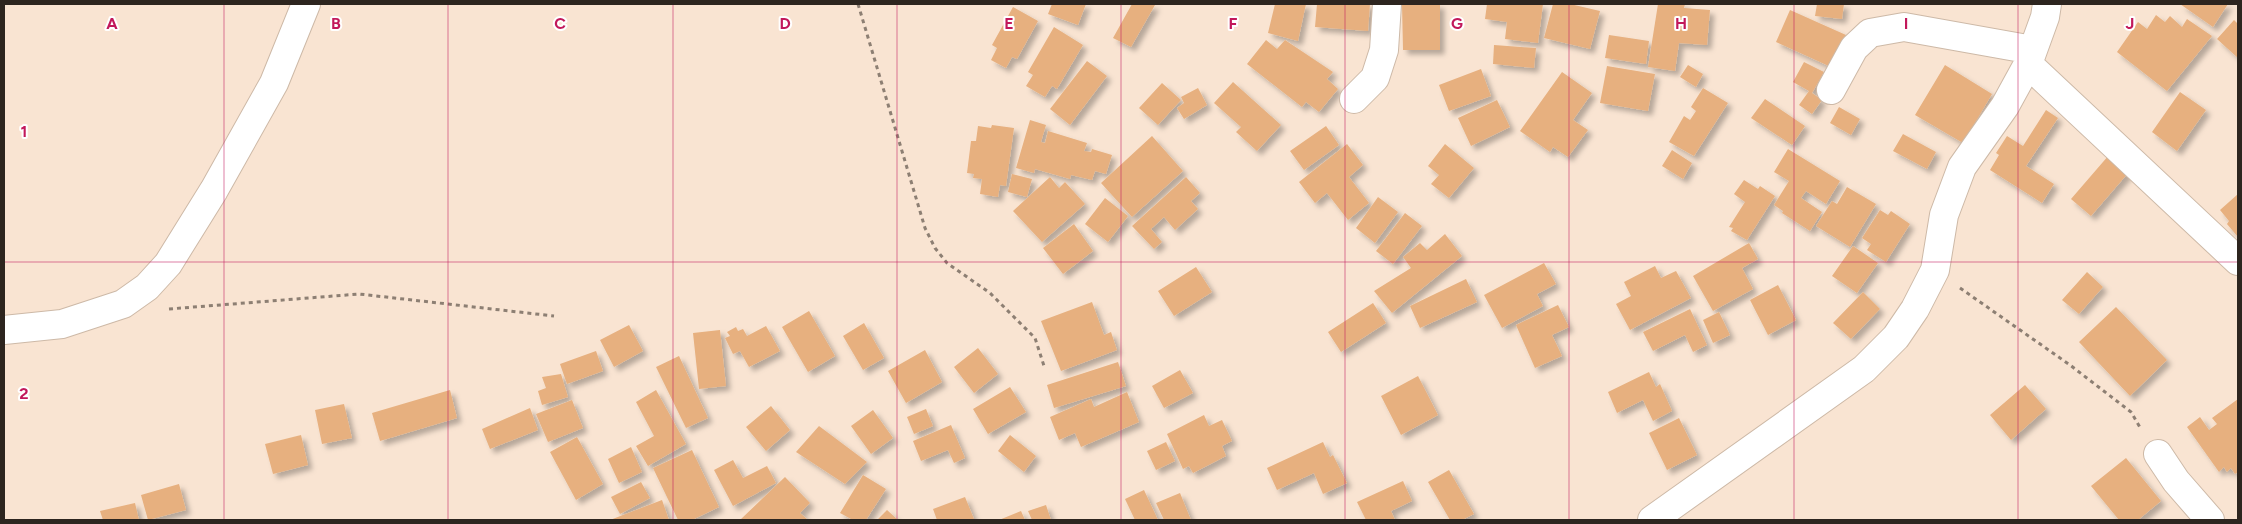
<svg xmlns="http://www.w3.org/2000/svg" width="2242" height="524" font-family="Figtree,sans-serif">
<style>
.building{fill:#e7b07f;filter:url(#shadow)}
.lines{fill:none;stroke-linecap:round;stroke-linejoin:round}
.minor-casing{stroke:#cdb9a7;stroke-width:30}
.path{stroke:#8d7f73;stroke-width:3;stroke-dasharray:4 4;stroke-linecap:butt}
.minor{stroke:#fff;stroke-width:28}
.grid{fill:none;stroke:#c2185b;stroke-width:1;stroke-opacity:0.55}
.grid-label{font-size:16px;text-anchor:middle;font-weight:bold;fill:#c2185b;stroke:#fff;stroke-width:4;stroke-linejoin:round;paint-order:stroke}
</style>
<defs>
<filter id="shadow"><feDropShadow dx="4.5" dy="4.5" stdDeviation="2.5" flood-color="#0004"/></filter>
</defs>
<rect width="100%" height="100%" fill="#f9e4d2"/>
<path class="building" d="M1052,4H1086L1078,25L1048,14Z
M1132,4L1155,5L1131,47L1113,38Z
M1275,4H1306L1298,41L1268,33Z
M1317,4H1370L1368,31L1315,27Z
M1402,4H1440V50H1403Z
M1487,4H1543L1538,43L1505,39L1507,22L1485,19Z
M1553,4H1570L1600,11L1590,49L1544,38Z
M1658,4H1685L1684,8L1710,10L1707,45L1679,43L1675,71L1648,67Z
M1817,4H1844L1842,19L1815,16Z
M2180,4H2228L2213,27Z
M1013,7L1038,21L1017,59L1012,57L1006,68L991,60L997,48L992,45Z
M1790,10L1846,35L1831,67L1776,42Z
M2156,15L2165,22L2170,16L2182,27L2187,19L2212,36L2167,91L2117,52L2138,22L2147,29Z
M2234,20L2238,24V58L2217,39Z
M1054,27L1083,45L1057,89L1052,86L1045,97L1026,86L1033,75L1028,72Z
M1609,35L1649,41L1646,64L1605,58Z
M1266,40L1277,49L1285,40L1333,72L1327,79L1338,89L1319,112L1306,102L1302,107L1247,64Z
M1494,45L1536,48L1534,68L1493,64Z
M1087,61L1107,76L1070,125L1050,109Z
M1804,62L1824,72L1812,93L1822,100L1812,114L1799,105L1809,91L1793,82Z
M1688,65L1703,74L1696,87L1680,77Z
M1945,65L1992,94L1963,143L1915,115Z
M1607,66L1655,74L1648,111L1600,103Z
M1481,69L1491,96L1449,111L1439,85Z
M1562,72L1592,93L1573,120L1588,130L1568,157L1553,147L1550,152L1520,131Z
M1233,82L1281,125L1257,151L1236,132L1241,127L1214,103Z
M1162,83L1181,100L1158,125L1139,108Z
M1198,88L1207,105L1184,119L1177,108L1184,103L1181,97Z
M1703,88L1728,103L1694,156L1669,142L1684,116L1690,120L1696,111L1691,107Z
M2180,92L2206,110L2177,151L2152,132Z
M1765,99L1805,126L1792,145L1751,118Z
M1497,100L1510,127L1471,146L1458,118Z
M1839,107L1860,119L1851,135L1830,123Z
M2046,110L2058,118L2026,166L2054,184L2042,203L1990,170L1999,155L1996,153L2007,136L2023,146Z
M1030,120L1046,125L1041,142L1045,143L1048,131L1087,143L1084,151L1091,152L1092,149L1112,155L1106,174L1095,171L1092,180L1071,175L1070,179L1035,169L1034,173L1016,168Z
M992,125L1014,128L1006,186L1000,185L998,197L980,194L982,179L973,178L974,174L967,173L971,141H976L978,126L991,128Z
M1326,126L1339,145L1304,170L1290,151Z
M1903,134L1936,152L1927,169L1893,151Z
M1152,136L1183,171L1132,217L1101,183Z
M1347,144L1363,165L1349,177L1369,203L1348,220L1327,193L1315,203L1299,182Z
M1445,144L1474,168L1449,198L1431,184L1439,175L1428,166Z
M1788,149L1840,181L1826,204L1806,191L1801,198L1822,212L1810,231L1782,213L1783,211L1774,205L1789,181L1774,172Z
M1672,150L1692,163L1683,179L1662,166Z
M2109,155L2129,172L2091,216L2071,199Z
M1012,174L1032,179L1027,197L1008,192Z
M1050,177L1059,188L1065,182L1085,204L1042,242L1013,211Z
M1186,177L1200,193L1191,201L1198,209L1175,230L1164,217L1151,229L1162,242L1154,249L1132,226Z
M1744,180L1758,189L1760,186L1775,196L1747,240L1731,231L1733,228L1729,227L1745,202L1734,194Z
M1847,187L1876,204L1850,247L1816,226L1832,201L1837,204Z
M2238,194V237L2227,224L2229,221L2220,210Z
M1378,197L1398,212L1375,243L1356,228Z
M1105,198L1128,216L1108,242L1085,224Z
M1880,210L1888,215L1891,211L1910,224L1886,262L1867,250L1871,244L1862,238Z
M1405,213L1422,226L1393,264L1376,251Z
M1074,224L1093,251L1063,274L1043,248Z
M1445,234L1462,256L1392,313L1374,291L1411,268L1403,257L1420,243L1427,250Z
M1749,243L1758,259L1742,268L1753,289L1713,311L1693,276Z
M1853,246L1878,263L1857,293L1832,276Z
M1544,263L1556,284L1537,294L1543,306L1502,328L1484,295Z
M1655,266L1661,278L1676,271L1691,298L1630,330L1616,304L1631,296L1624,282Z
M1196,267L1212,292L1174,316L1158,291Z
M2087,272L2103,287L2079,314L2062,300Z
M1466,279L1477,302L1420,328L1410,306Z
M1778,285L1796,320L1768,335L1750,300Z
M1863,292L1880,309L1851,339L1833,323Z
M1092,302L1104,335L1111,332L1117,350L1061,371L1041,321Z
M1373,303L1386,323L1341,352L1328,332Z
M1558,305L1569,327L1552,335L1562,356L1535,368L1516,325Z
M2116,307L2167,360L2130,396L2079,342Z
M1690,309L1707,345L1693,352L1685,335L1653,351L1643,332Z
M809,311L835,356L808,372L782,327Z
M1719,312L1730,335L1713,343L1703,320Z
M864,323L884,358L863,370L843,336Z
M629,325L643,351L614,367L600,340Z
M766,326L780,351L749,367L740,351L733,354L725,338L730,336L727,332L736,327L738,331L743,329L747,336Z
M720,330L726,386L699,389L693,333Z
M978,348L998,374L974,393L954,367Z
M925,350L942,382L906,403L888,371Z
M596,351L603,371L567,384L560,364Z
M679,356L708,418L686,428L656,367Z
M1118,362L1126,386L1054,408L1047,385Z
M1180,370L1193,393L1164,408L1152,386Z
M1649,372L1656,387L1660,384L1672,411L1653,421L1643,400L1617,413L1608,392Z
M561,374L568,397L542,405L538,391L546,388L542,377Z
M1418,376L1438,415L1401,435L1381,396Z
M2025,385L2046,409L2011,440L1990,415Z
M1010,387L1026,412L988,434L973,409Z
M450,390L457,418L380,441L372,413Z
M656,390L686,444L648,466L636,446L654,436L636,402Z
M1127,392L1139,422L1081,447L1075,433L1059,440L1050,417L1091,399L1094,407Z
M2238,399V472L2235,474L2231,468L2227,472L2224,467L2219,472L2187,427L2200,417L2209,430L2217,424L2212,418Z
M572,400L583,428L548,442L536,414Z
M344,404L352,438L322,444L315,410Z
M771,406L790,430L766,451L746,427Z
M530,408L538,430L490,449L482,429Z
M926,409L933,426L914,434L907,417Z
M873,410L893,438L871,454L851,426Z
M1204,415L1209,426L1222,420L1232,441L1222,446L1226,456L1193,473L1189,466L1183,469L1167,434Z
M1679,418L1697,455L1667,470L1649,433Z
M951,425L965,458L954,463L948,450L921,461L913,441Z
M819,426L867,462L845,484L796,452Z
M301,435L308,465L273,474L265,444Z
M1010,435L1036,456L1024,472L998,451Z
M577,437L603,484L576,500L550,452Z
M1166,442L1175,461L1156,470L1147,451Z
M1323,442L1330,457L1333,455L1347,483L1323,494L1314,473L1277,490L1267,468Z
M631,447L642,472L619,483L608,459Z
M692,450L719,507L692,520H678L653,468Z
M2126,458L2161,501L2138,520H2119L2091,486Z
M733,460L743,478L767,466L776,483L733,506L714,470Z
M1449,470L1474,514L1462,520H1450L1428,482Z
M863,475L886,489L866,520H853L840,513Z
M785,477L810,503L800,513L808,520H740Z
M1403,481L1412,501L1391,511L1395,520H1366L1357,502Z
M641,482L650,498L620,514L611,497Z
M179,484L186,510L148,520L141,495Z
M1144,490L1158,520H1135L1125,499Z
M1180,493L1191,520H1164L1156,503Z
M965,497L974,519L937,520L933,509Z
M662,500L669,520H610Z
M135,503L139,520H103L100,511Z
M1046,505L1051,520H1032L1028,511Z
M887,510L898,520H877Z
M1021,511L1025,520H999Z"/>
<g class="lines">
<defs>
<path id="minor" d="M2028,64L2238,261
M1831,90L1854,48L1870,33L1904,27L2033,50
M1354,99L1375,78L1384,50L1387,4
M4,330L62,324L123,304L147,287L168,264L214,190L274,83L306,4
M2158,454L2176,481L2210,520
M1652,520L1864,369L1896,337L1915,309L1935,270L1944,215L1962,167L2005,106L2028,64L2045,17L2047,4"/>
</defs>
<use href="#minor" class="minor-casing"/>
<path class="path" d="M858,4L925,228L935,248L947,263L990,293L1035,338L1045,369
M1960,288L2070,365L2131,412L2141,429
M169,309L359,294L554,316"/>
<use href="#minor" class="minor"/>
</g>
<path class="grid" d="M224,4V520M448,4V520M673,4V520M897,4V520M1121,4V520M1345,4V520M1569,4V520M1794,4V520M2018,4V520M4,262H2238"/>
<g class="grid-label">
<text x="112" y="29">A</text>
<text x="336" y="29">B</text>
<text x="560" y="29">C</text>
<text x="785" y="29">D</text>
<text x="1009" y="29">E</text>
<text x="1233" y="29">F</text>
<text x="1457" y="29">G</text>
<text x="1681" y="29">H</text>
<text x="1906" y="29">I</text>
<text x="2130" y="29">J</text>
<text x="24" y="137">1</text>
<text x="24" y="399">2</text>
</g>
<rect width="2242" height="524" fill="none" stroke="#2d251f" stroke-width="10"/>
</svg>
